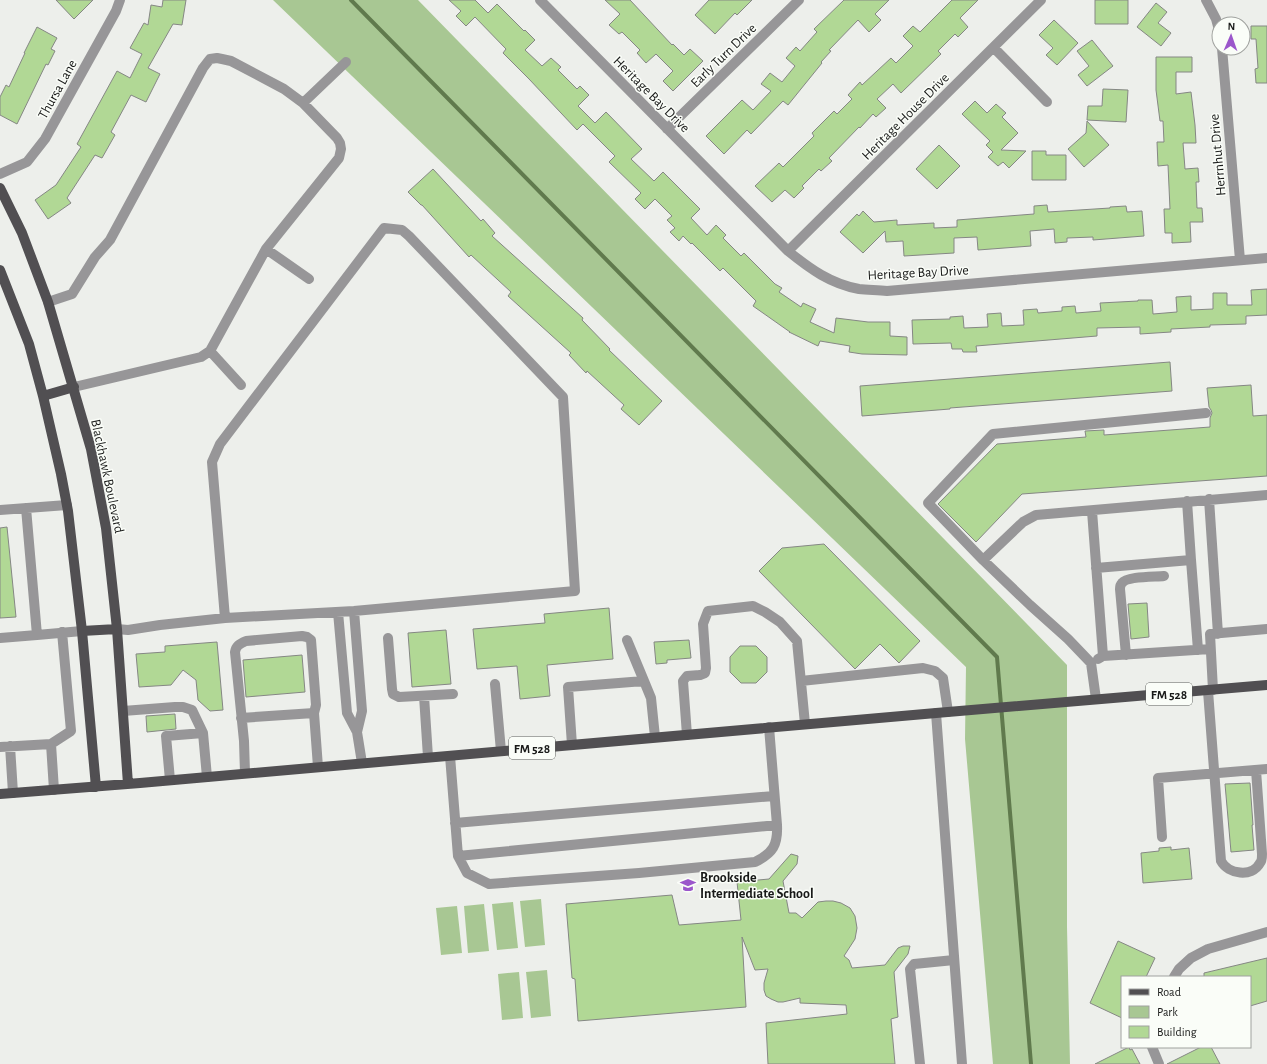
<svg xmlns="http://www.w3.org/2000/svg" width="1267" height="1064" font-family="'Alegreya Sans',sans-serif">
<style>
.green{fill:#a8c793}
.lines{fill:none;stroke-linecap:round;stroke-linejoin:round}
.stream{stroke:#607a4d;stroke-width:4}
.building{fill:#b1d895;stroke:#858784}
.minor{stroke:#979698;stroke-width:10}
.major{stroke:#514f52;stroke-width:10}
.labels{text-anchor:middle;stroke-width:3;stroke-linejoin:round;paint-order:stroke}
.shield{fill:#fafdf8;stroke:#5c5e5c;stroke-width:1}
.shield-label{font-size:13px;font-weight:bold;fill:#191a19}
.street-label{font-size:14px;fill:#191a19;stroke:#fafdf8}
.poi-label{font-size:14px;font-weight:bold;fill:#191a19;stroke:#fafdf8;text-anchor:start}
</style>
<rect width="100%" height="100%" fill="#edefeb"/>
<path class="green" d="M273,0H418L1067,665V927L1070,1064H993L965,739L966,667Z
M541,899L545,945L525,947L520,901Z
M513,902L518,948L497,950L492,904Z
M484,904L489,951L468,953L464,906Z
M457,906L462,953L441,955L436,908Z
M547,970L551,1016L531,1018L526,972Z
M519,972L523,1018L502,1020L498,974Z"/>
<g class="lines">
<path class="stream" d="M351,0L997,657L1031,1064"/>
</g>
<path class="building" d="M56,0H93L74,19Z
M163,0H186L182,25L173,24L148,68L160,74L146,102L131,95L111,132L115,135L102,158L95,155L67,198L71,203L48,219L35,200L56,185L81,147L77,144L117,71L130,78L142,54L130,48L144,23L148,25L151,5L162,7Z
M449,0H475L488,13L497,4L524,31L525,30L535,40L525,50L542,66L551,58L561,67L558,70L577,89L580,86L589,95L578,106L595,123L606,112L642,149L631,159L654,181L663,172L700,209L691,218L707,235L716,225L726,235L723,238L741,256L744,253L775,284L782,288L779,292L801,307L803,303L816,309L810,322L834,333L836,318L868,322H890V336L907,337V355L862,354L849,352L850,346L820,341L818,346L789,332H790L753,306L756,301L723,268L720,271L692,243L691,244L683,236L679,241L670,232L675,228L667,220L672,216L655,199L645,209L635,199L641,193L609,162L615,156L583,124L577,130L529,79L503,53L506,49L475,17L466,26L456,16L461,11Z
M605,0H630L672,45L673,44L684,55L690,49L703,61L673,91L663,81L673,71L656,54L646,63L637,53L640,50L622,32L619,34L609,25L620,14Z
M709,0H752L737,15L735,13L715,34L695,15Z
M844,0H889L875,14L881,20L869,32L858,20L829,50L831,51L821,62L822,63L788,105L783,101L751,134L747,130L724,154L706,136L742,100L753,110L771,91L761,84L770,73L782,82L795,66L786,58L796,47L800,51L817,32L814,29Z
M952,0H978L960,18L968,27L958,37L955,34L938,51L941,54L901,93L893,84L877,99L886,108L876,117L873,114L860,128L859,127L829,158L832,161L821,171L819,169L802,186L804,188L794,198L785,190L772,202L755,186L779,163L783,167L814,136L812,133L834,111L837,114L852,99L848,95L860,82L862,85L891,58L896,63L913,46L903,36L913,26L920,32Z
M1095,0H1128V24H1095Z
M1156,3L1167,12L1158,23L1171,33L1161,46L1137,27Z
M1054,20L1078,43L1057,65L1046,55L1053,48L1039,35Z
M1251,26H1267V83H1256L1255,69L1258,68L1256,39H1251Z
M37,27L57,38L51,49L55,51L48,65L46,64L17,124L0,115V97L6,85L9,87L25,53H24Z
M1092,40L1113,66L1087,86L1078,75L1089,66L1077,51Z
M1156,57H1192V72H1176V94L1191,92L1195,125L1196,143H1183L1185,169L1198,168L1199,182H1196L1197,208H1202L1203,222H1190L1191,242L1172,243V233H1165L1164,209H1170L1168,165L1158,166L1157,142H1164L1163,121H1160L1156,90Z
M1103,89L1128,90L1126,122L1087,120L1088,106H1102Z
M975,101L987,113L996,104L1006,113L1002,117L1018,133L1001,150L1026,151L1009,168L1003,162L998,166L988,157L993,152L986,145L990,141L962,114Z
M1087,121L1109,145L1084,167L1068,149L1086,133Z
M939,145L960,166L937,189L916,169Z
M1032,151H1046V155H1066V180H1032Z
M433,169L481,221L483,219L495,233L492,236L583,318L582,320L610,349L609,350L662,401L639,425L621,409L624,405L587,371L586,373L569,355L571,353L508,296L511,292L471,255L469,257L422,205H421L408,192Z
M1047,205L1048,212L1110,208V207L1126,206L1127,212L1142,211L1144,236L1093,240V237L1067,238V242L1055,243L1054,229L1030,231L1031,246L978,250L977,237L954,238V253L904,256L903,241L886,242L885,231L863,253L840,232L857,214L859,216L863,211L874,222L897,220V225L934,223V228L957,227V220L1034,214V206Z
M1267,289V315L1246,316V324L1210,325V327L1171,329V332L1140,334V327L1097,328V336L976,346L977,352H963L962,349H952L951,343L913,344L912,320L950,319V317L963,316L964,328L988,327L987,314L1001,313L1002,326L1024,325L1023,310L1037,309L1038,313L1062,311V307L1075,306L1076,313L1101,311L1100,303L1138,301V300H1152L1153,314L1177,312L1176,297L1191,296V310L1213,309V293H1227V305H1252L1251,290Z
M1170,362L1172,391L950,408V409L862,416L860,386Z
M1251,385L1253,416L1267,415V476L1022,494L976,542L938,504L997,444L1086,437L1085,431L1104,430V435L1210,427V418L1212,413L1211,410L1209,407L1207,388Z
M7,527L16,617L0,618V528Z
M824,544L920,641L899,663L880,644L855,669L759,571L782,548Z
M1147,603L1149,637L1131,639L1128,604Z
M609,608L613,659L547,665L550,696L520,699L517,666L477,669L473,629L545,623L544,614Z
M446,630L451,684L412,687L408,633Z
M689,640L691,658L667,660V663L656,664L654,642Z
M217,642L223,710L210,711L198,700L196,680L183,670L171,685L139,687L136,654L165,652V646Z
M740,646H756L767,657V672L756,683H741L730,672V657Z
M302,655L305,692L246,697L243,660Z
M175,714L176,729L147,732L146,716Z
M1250,783L1253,825H1252L1254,850L1231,852L1225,784Z
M1171,847V850L1189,848L1192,879L1143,883L1141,853L1159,851V848Z
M791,854L798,856L797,864L783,881L789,913H796L802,918L818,902L826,901H833L841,903L850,908L855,916L857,928L855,939L844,956L849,960L852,968L885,965L898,948L903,946H910L908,954L894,972L898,1017L891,1019L895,1064H768L766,1023L847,1014L846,1005L800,1003V998L783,1002H778L771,999L766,996L764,990V983L768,969L755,970L742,937L746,1007L578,1021L575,979L572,978L566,904L672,895L679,925L741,920L737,882L769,879Z
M1118,941L1155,958L1146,977H1122V1018L1090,1003Z
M1267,958V1001L1250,1006V977H1204V973Z
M1129,1047L1130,1050L1132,1049L1140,1064H1095Z
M1201,1047H1211L1220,1064H1167Z"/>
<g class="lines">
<path class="minor" d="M540,0L788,251C810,269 831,284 859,289C868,290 878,290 887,291L1267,258
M1206,0L1216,19L1219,30
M994,48L1047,102
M1222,48L1240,260
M303,103L346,62
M667,129L799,0
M0,174L27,162L45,139L116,11L120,0
M266,249L309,279
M788,251L1041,0
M48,302L72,294L95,257L110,240L203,68L210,59L217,58L222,59L231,61L284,89L303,103L337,138L340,143L341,149L339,158L266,249L210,351L201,357L74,387
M210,351L241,385
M1209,499L1218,634
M1187,501L1191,560
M26,508L37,635L82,631
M0,510L67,505
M1092,511L1103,656
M983,560L1023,522L1036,515L1267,495
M1096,568L1191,560L1198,650
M354,611L362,711L357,732
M338,612L347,713L357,732L362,763
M117,629L128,630L160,625L225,618L354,611L575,591L563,397L409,236L402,230L384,228L220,444L212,462L225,618
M0,638L37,635
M388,638L392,689L393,694L399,697L453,694
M627,640L644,681
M1126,655L1120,589C1120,587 1121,584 1122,583C1127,576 1155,577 1164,576
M1098,659L1103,656L1210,649
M801,681L923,668L935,671L943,678L948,712
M495,684L501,751
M1213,690L1210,634L1267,629
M1208,691L1221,861C1228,874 1252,878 1260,863C1262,861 1262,856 1262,854L1256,770
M424,696L428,757
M1096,699L1091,663L1068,639L1030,605L983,560L928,503L993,434L1206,413
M123,711L175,707H183L192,710L203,733L207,777
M936,713L962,1064
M241,718L314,713
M687,735L683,681L687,676L700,675L705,673L706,668L703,624L708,611L753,606L765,612L780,622L797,641L805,724
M51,744L54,790
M572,745L568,687L644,681L651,698L655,737
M10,746L13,793
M0,747L51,744L71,731L62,632
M450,756L458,856L467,873L489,884L639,873L755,862C773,853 778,845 777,825L769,727
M245,773L244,741L235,652C236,646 239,644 246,641L302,636L307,637L311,640L316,705L314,713L318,767
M170,780L166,736L203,733
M455,823L774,796
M1162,837L1158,778L1267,769
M458,856L777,825
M1174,977L1179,969L1191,958L1208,949L1267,932
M1152,1047L1159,1064
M920,1064L910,969L914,964L954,960"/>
<path class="major" d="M0,188L22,233L48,302L91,449L106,528L117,629L128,784
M0,270L29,344L43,396L61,474L68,511L82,631L96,787
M43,396L74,387
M82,631L117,629
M0,794L140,783L936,713L1267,685"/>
</g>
<defs>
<symbol id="school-bare" viewBox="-9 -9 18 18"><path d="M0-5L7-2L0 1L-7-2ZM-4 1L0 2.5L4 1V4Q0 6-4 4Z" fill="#9b56cb" stroke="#fafdf8" stroke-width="2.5" paint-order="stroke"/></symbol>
</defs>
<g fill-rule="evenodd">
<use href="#school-bare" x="677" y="874" width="22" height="22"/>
</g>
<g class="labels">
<g class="shield">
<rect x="1146" y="683" width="46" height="22" rx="3"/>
<rect x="509" y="737" width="46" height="22" rx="3"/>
</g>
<g class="shield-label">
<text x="1169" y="699">FM 528</text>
<text x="532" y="753">FM 528</text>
</g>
<g class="street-label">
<text transform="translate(723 55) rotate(-44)" y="5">Early Turn Drive</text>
<text transform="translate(57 89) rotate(-61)" y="5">Thursa Lane</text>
<text transform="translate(652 94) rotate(45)" y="5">Heritage Bay Drive</text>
<text transform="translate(905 116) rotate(-45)" y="5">Heritage House Drive</text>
<text transform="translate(1217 155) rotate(-95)" y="5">Herrnhut Drive</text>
<text transform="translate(918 272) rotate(-3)" y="5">Heritage Bay Drive</text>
<text transform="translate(108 476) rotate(78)" y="5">Blackhawk Boulevard</text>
</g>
<g class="poi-label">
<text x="700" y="882">Brookside<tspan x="700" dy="16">Intermediate School</tspan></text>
</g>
</g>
<rect x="1121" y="976" width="130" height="72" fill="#fafdf8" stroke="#a0a29f"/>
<rect x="1129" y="989" width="20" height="6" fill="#514f52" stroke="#a0a29f"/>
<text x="1157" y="996" font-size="12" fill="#191a19">Road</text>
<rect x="1129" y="1006" width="20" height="12" fill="#a8c793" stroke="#a0a29f"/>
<text x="1157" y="1016" font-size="12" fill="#191a19">Park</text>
<rect x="1129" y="1026" width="20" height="12" fill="#b1d895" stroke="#a0a29f"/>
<text x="1157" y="1036" font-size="12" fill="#191a19">Building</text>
<g transform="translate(1231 36) rotate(2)"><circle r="19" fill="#fafdf8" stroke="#a0a29f"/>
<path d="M0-3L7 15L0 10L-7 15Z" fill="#9b56cb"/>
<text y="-6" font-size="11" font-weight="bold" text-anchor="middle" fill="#191a19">N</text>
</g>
</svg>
